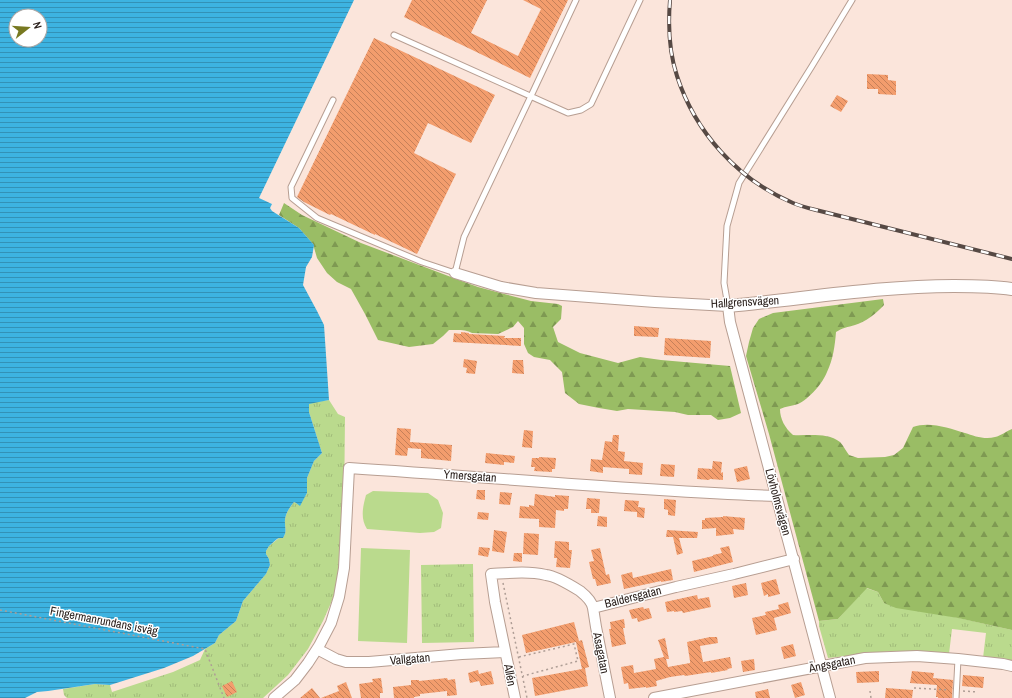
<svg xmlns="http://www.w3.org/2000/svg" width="1012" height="698" font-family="'Archivo Narrow',sans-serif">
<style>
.grass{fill:url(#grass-tufts)}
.forest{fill:url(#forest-firs)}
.pitch{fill:#bada8d}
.water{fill:url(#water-rules);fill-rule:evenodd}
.building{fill:url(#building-back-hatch)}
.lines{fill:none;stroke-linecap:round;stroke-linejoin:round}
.service-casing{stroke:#b79e92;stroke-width:7}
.minor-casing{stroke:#b79e92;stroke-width:12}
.tertiary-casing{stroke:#b79e92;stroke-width:14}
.path{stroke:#ae9d95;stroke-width:1.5;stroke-dasharray:2 3;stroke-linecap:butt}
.service{stroke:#fff;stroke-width:5}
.minor{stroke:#fff;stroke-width:10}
.tertiary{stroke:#fff;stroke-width:12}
.rail-casing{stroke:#564944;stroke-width:4}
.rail{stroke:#fff;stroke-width:2.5;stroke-dasharray:8;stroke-linecap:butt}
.labels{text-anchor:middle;stroke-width:3;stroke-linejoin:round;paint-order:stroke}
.street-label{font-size:12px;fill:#2a201c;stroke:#fff}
</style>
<defs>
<pattern id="grass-tufts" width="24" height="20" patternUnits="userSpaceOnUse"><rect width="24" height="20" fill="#bada8d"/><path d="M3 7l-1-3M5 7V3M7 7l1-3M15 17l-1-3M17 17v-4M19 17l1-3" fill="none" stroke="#a0bb79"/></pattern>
<pattern id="forest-firs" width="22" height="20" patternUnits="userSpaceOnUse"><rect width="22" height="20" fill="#9abd65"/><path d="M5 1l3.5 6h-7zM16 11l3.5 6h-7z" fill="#7e9952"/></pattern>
<pattern id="water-rules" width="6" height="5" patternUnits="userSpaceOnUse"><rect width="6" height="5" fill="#3db3e1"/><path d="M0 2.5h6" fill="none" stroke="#3391b6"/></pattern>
<pattern id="building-back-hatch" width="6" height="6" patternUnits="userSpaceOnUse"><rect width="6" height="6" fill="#f39d6d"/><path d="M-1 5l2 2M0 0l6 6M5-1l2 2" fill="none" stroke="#c58059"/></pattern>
</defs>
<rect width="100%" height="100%" fill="#fbe5db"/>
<path class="grass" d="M329,400L338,414L345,417L344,512L341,559L334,596L323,621L308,649L288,675L263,698H67L64,695L63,689L95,684L110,685L112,692L173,672L200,660L205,649L215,643L219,635L236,621L243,601L266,574L270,565L269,559L266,554V551L269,546L279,538H283C287,531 285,530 285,523C284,515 290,507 294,502L300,505L307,493V478L314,461L322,453L309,412V403Z
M473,564L474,642L422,643L421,565Z
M866,588L878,592L884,603L959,618L1012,630V661L983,658L986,633L952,629L949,654L892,651L828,658L819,626V621L838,619Z"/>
<path class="forest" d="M284,203L302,215L361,243L459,280L478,287L531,301L558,304L562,306L561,319L553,327L558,342L580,353L618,363L640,357L661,360L730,366L741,413L730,418L718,420L711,415H688L675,412L628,409L617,411L599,408L579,404L565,393L562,372L550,360L534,357L528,353L524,344V328L518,321L513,327L498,334L472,333C466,329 456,330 449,330L443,336L433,344L409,347L378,340L365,314L351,289L337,282L327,273L317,258L313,244L299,228L279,215Z
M883,299L884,305C878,312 864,323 855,325C848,327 842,328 836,332C835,345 833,360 827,372C823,383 809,399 798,404C792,406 786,406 780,409C780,419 785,428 793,435C807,436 827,432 840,442C843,445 846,451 849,455L858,458L885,457L894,455L903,448L913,427C929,421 949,428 965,433C974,436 985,440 995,437C1001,436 1006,431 1012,429V630L958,618L896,608L884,603L878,592L867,588L838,619L819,621L769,434L746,356L749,342L753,328L759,319L773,313Z"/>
<path class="pitch" d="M373,491L428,493L438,500L443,513L441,528L434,532L420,533L367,529C360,518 363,506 366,495Z
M361,548L410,550L407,643L358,641Z"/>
<path class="water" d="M0,0H354L259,198L272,204L270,208L272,211L299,228L314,245L312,257L306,267L303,285L317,311L324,325L329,400L309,404V412L322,453L314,461L307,478V493L300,506L296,503L294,502C290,507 284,515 285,523C285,530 287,531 283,538H279L277,539L269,546L266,551V554L269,559L270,565L266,574L243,601L236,621L219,635L215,643L193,656L164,668L110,685L95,684L48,691L37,692L25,698H0ZM16,16H40V40H16Z"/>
<path class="building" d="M412,0H487L471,33L518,56L541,9L523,0H568L530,78L404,17Z
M374,38L495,95L471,143L428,123L414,153L456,174L417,254L375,234V235L331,214L330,215L304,202L297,197Z
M867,74L888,75V80L896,81V95L878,94V89H867Z
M837,95L848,101L841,112L830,106Z
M634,326L659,328L658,337L634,336Z
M461,332L469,333V334L505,336L504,338H521V346L453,342L454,333L461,334Z
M665,338L711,341L710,358L664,355Z
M464,359L477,361L475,374L466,373L467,368L463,367Z
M513,360H523L524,374L512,373Z
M397,428L411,429L410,442L452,445L451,461L421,458V449L408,448L407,456L395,455Z
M524,430L533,431L532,448L522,447Z
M613,435H619L618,451L625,452L624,461L643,463L642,475L629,474V469L603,467V473L590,471L591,459L602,460L605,441L612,442Z
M486,453L515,456L514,463L504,462V465L485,463Z
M539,457L556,458L555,469H552V472L534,471L535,467H531L532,458H539Z
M713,461L722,462L721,473L723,472V480L710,479L709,480L697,479L698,468L712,469Z
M661,464L675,465L674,477L660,476Z
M747,466L750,479L737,482L734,469Z
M477,490H485V500L476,499Z
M500,492L512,493L510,505L499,504Z
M535,494L555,497V495L569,496L568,509H564V511L556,510L555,528L539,527V519L519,518L520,506L529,507V505L534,506Z
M587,498L600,499L599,513H591V509H586Z
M664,499L676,500L675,516L668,515V510L664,509Z
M625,500L639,501L638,507L645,508L644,518L637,517V512L624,511Z
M478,512L489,513L488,520L477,519Z
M598,516L607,517V527L597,526Z
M723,516L745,518L744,530L733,529L734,534L716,536V528L702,529V520H705V518L723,517Z
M494,530L507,532L504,553L492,551Z
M667,530L698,532L697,538H679L683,553L677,555L673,537H666Z
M524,533L539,534L538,555L523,554Z
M555,541L569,542V550H572L570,568L556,567L557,558H554Z
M729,546L733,562L694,572L692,561L713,556V555L722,553L720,548Z
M479,547L490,548L488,557L478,555Z
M600,548L606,575L609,574L611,583L597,586L595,579H593L589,562L594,561L591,550Z
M514,553H522V562L513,561Z
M671,569L673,580L661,582V581L624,589L621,575L632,572L633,578Z
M776,579L780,594L768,597V594L764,596L761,583Z
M746,583L748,595L734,598L732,586Z
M697,595L698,599L709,597L711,607L683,613L682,611L674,612V611L667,612L665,602Z
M788,602L791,613L774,618L777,630L756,635L752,618L766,615L765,612L779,609L778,605Z
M643,607L644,609L649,608L652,618L638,622L637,618L632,619L629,610Z
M624,619L625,628H623L626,644L612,647L609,629H611L610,622Z
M574,622L579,641L582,640L589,667L582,669L585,668L588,686L535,696L532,678L582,669L576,642L526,653L522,635Z
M710,637H717L718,643L700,646L703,662L730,657L732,668L727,669L728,670L711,673V672L685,676L684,675L670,677L656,681L657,686L646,688V687L629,689L628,683L624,684L621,667L633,665L634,673L656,669L654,659L664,657L658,640L665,638L669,659H666L668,667L690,663V661L687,642Z
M793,644L796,656L784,659L781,647Z
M754,659L755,670L743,672L741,661Z
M478,670L479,674L491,671L494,684L481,686L479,681L470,683L468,673Z
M879,671V682L857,683L856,672Z
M912,671L934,673L933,678L953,680L952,698H938V697H936L937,685L910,683Z
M963,675L984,677L983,688L962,686Z
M381,678L383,693H380V698H361L359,684L373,682L372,679Z
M447,678L448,680L455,679L457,695L447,696V691L420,694V696L414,697V698H394L393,687L411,685V680H419V681Z
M232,681L237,692L227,697L222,686Z
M346,682L352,698H321L339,691L337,686Z
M801,682L805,695L795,698L791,685Z
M312,688L320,698H300Z
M886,688L913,690L912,698H885Z
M768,689L770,698H756L755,692Z"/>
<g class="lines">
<defs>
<path id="service" d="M394,35L568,113L581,110L591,104L640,0
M333,100L291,187L292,198L317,218L422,262L455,273L464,237L531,96L576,0
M728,306L724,283L727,226L739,183L812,66L852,0
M956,698L958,659"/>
<path id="minor" d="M455,273L501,287L536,293L655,302L728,306L730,322L830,698
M593,608L596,627L610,698
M317,649L336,659L346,662H369L462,654L505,652
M274,698L295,680L308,663L319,646L331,623L339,597L344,568L349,468C492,477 634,491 776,496
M515,698L495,602L491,574C509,573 528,571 546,575C555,576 572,586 580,591C585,595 592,601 593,608L676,587L734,574L794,559
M654,698L865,658L917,656L958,659L1003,664L1012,666"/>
<path id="tertiary" d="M728,306C803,299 879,286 954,286C974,286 993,286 1012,289"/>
</defs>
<use href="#service" class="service-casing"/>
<use href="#minor" class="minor-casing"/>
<use href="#tertiary" class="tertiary-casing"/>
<path class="path" d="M503,583L527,698
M0,610L205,649L224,698
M519,657L574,644L578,661L523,676
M914,688L949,690
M870,691L871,698
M963,691L977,692"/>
<use href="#service" class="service"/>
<use href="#minor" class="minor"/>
<use href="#tertiary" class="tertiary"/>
<defs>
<path id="rail" d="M670,0C668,25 669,52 677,76C695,132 738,180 793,203C800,206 808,208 816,210L1012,259"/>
</defs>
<use href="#rail" class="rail-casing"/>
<use href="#rail" class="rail"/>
</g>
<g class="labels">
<g class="street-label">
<text transform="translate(745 302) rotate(-3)" y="4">Hallgrensvägen</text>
<text transform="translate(470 476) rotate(4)" y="4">Ymersgatan</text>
<text transform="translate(778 502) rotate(75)" y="4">Lövholmsvägen</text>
<text transform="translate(633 597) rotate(-14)" y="4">Baldersgatan</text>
<text transform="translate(104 621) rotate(11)" y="4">Fingermanrundans isväg</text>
<text transform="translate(601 653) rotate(79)" y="4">Asagatan</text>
<text transform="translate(410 659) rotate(-5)" y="4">Vallgatan</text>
<text transform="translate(832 664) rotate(-11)" y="4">Ängsgatan</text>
<text transform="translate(510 675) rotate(79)" y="4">Allén</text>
</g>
</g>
<g transform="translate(28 28) rotate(73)"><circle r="19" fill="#ffffff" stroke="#aaa6a4"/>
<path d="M0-3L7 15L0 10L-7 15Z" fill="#787921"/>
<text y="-6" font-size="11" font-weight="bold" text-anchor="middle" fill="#2a201c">N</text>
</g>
</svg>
